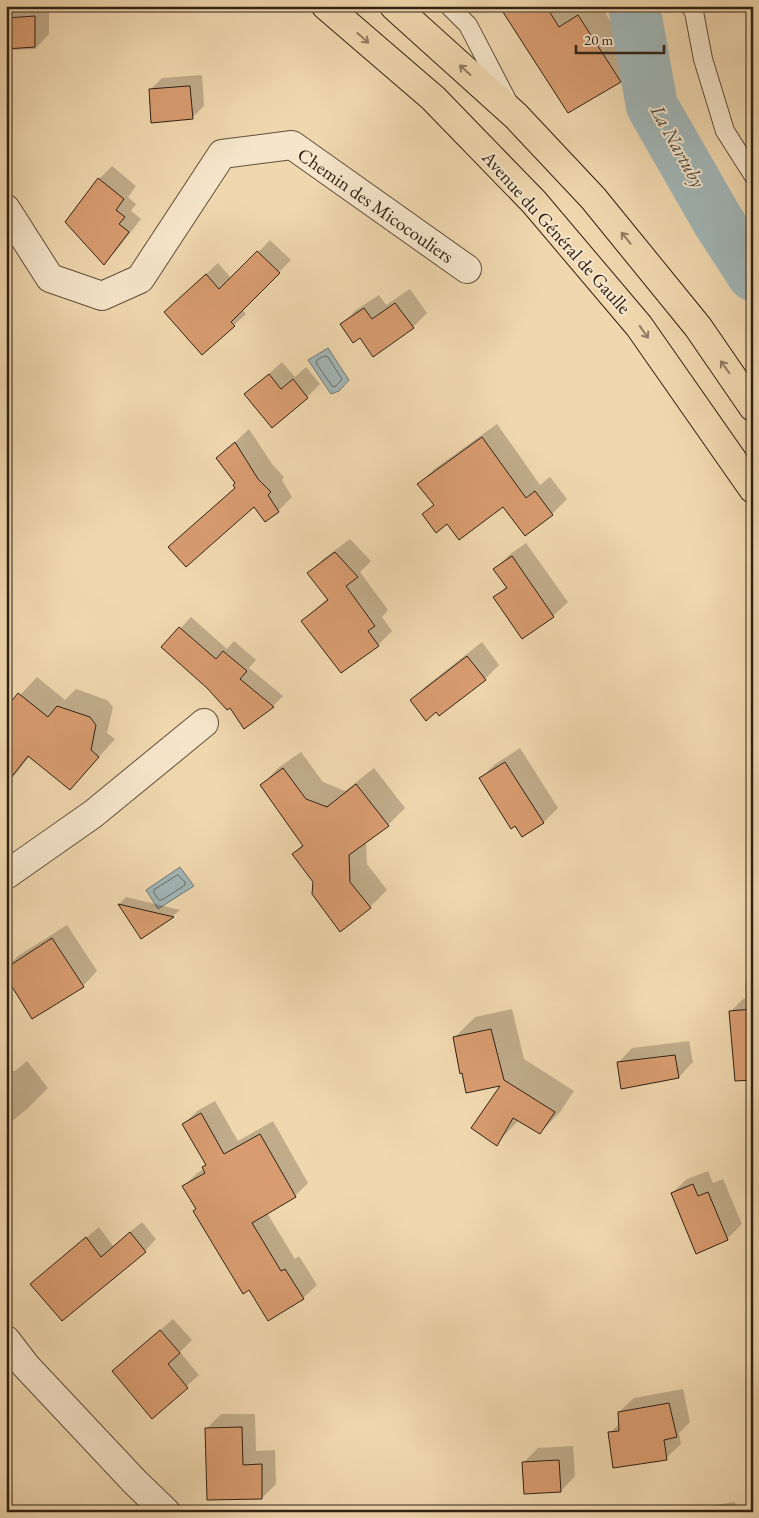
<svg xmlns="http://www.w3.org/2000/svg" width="759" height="1518" font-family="'EB Garamond',serif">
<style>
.water{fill:#a1b6b7;stroke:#737a76}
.shadow{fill:#0003}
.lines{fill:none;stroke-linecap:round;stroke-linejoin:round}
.shore{stroke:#686c66;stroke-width:1}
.river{stroke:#a1b6b7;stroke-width:52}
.building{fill:#d89c70;stroke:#2f2115}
.lane-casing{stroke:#5f4e3b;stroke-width:20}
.street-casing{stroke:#5f4e3b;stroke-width:30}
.primary-casing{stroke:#2f2115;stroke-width:30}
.lane{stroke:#f5e5ca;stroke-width:18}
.street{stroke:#f5e5ca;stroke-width:28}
.primary{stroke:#f0d7ae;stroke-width:28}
.oneway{stroke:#907c62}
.labels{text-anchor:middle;stroke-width:4;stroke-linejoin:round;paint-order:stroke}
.street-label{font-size:19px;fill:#2f2115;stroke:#f5e5ca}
.water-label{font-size:20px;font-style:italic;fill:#514e46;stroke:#f5e5ca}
</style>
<rect width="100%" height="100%" fill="#f0d7ae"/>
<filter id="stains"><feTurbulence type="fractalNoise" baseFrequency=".004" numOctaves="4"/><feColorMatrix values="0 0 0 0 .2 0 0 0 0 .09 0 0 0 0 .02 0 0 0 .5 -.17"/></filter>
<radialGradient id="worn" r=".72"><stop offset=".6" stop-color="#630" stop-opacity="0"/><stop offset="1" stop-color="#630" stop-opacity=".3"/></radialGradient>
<path class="water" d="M328,348L349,380L339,391L331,394L308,360Z
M180,867L194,886L158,909L146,890Z"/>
<path class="shadow" d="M6,6H49V34L35,49L6,50Z
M501,6H574L577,11L584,6H601L637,63L620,81Z
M202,75L204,106L192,118L150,90L162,78Z
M112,166L136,186L128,197L136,204L131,211L141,219L116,251L104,263L66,222L99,179Z
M270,240L291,260L242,309L246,314L234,325L165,312L218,263L232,279Z
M410,289L427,313L413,327L360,336L342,324L356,310L379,295L386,305Z
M282,362L295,377L306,367L320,384L307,397L272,426L246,394Z
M497,424L540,485L550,477L567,499L552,514L526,534L503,505L447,522L424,514L434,504L419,484L433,470Z
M249,429L272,464L284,477L282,480L292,497L278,511L254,506L170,547L236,487L237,483L218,458Z
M350,539L371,561L360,572L388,610L382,617L392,631L378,645L302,621L328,598L309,573L323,559Z
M526,543L568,602L553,616L495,597L507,586L495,569L509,555Z
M191,617L227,649L234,641L256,660L249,668L283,696L273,706H230L163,647Z
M482,642L499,665L485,679L436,711L412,700L426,686Z
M37,677L65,700L76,689L107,700L113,707L107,733L115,739L70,789L30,756L6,786V710Z
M520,748L558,808L544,822L523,836L481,778L495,764Z
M301,752L323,782L345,791L374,768L405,808L388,825L366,841L367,864L387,890L370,907L314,882L293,854L303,844L261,786L278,768Z
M126,897L180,910L173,916L141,937L119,904Z
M67,925L97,971L83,986L6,968L18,956Z
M753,976V1064L731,1011L743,999L746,998L745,984Z
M512,1009L524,1059L574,1091L560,1112L540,1133L519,1120L496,1144L502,1084L454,1038L475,1017Z
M689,1041L693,1062L679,1077L618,1063L632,1048Z
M27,1061L48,1088L27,1109L6,1126V1070L15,1071Z
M215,1101L238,1141L273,1121L308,1183L295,1196L267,1213L295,1259L299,1256L317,1285L303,1298L269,1319L184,1186L197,1173L204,1169V1167L207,1164L184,1124L197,1111Z
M708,1171L713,1183L723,1179L742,1224L727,1239L672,1193L687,1179Z
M142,1222L156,1239L145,1251L32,1284L99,1227L113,1246Z
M173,1319L192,1340L180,1352L199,1375L152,1417L113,1371Z
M683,1389L690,1422L679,1433L681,1444L666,1458L610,1433L620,1423L619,1412L634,1398Z
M221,1414H255L256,1451L275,1450L276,1484L262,1498L207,1428Z
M573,1446L575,1476L561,1491L524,1462L538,1448Z
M735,1502L737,1512H704L709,1506Z"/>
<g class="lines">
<path class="shore" d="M325,356L328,357L342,379L335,387L332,386L316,363L317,360Z
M178,875L185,882V885L162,900H159L154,893V890Z"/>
<path class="river" d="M634,6L652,106L718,221L753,275"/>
</g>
<path class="building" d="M499,6H546L559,27L578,15L621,82L568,113Z
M35,16V47L6,49V18Z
M188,86H190L193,119L151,123L149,89Z
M98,178L124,199L116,210L125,217L119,224L129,232L104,265L65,222Z
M257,251L280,273L231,322L235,326L202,355L164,312L206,274L219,289Z
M395,303L414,328L373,357L360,338L353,343L340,324L364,308L372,319Z
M269,374L281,389L293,379L308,398L272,428L244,394Z
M482,437L526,498L535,491L553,515L525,536L503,507L459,540L447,524L436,533L422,514L434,505L417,484Z
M235,442L258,479L271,492L268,495L279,512L265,522L254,507L186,567L168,547L235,488L233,485L235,483L216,458Z
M335,552L358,577L346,586L375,626L368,631L379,646L341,673L301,621L328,600L307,573Z
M512,556L554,617L522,639L493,597L507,588L493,569Z
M179,627L216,659L223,651L247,671L240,679L274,707L244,729L230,708L227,710L207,688L161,647Z
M467,656L486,680L439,716L436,712L426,721L410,700Z
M18,693L48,717L57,706L90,717L96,725L91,750L99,757L70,790L28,756L6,784V708Z
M505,762L544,823L522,837L515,826L511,829L479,778Z
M283,768L306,799L327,807L356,784L389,826L349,855L350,882L371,908L340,932L312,894L313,882L292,854L303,846L260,785Z
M118,904L174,917L141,939Z
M52,938L84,987L32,1019L6,977V968Z
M753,1009V1080L735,1081L729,1011Z
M491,1029L504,1080L555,1112L540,1134L513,1118L497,1146L471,1128L500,1086L466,1093L462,1073L460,1074L453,1037Z
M675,1055L679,1078L621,1089L617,1062Z
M201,1113L224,1154L260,1134L296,1197L252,1223L281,1271L285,1269L304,1299L268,1321L249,1290L243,1294L193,1211L196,1209L182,1186L205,1173L202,1167L206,1165L182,1124Z
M693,1184L698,1196L708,1192L728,1240L696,1254L671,1193Z
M130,1232L146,1252L62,1321L30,1284L86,1237L101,1257Z
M160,1330L180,1353L168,1364L188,1388L152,1419L112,1371Z
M669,1403L677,1437L664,1440L667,1460L613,1468L608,1432L619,1431L618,1412Z
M242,1427L243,1465L262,1464V1499L207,1500L205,1428Z
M559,1460L561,1492L524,1494L522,1462Z"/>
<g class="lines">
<defs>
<path id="lane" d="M449,6L468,25L507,100
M690,6L694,12L703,59L725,131L753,175"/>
<path id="street" d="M6,209L50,278L102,296L140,279L222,154L292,145L467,269
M6,875L93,814L204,723
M6,1340L26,1366L135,1482L166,1512"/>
<path id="primary" d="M326,6L433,98L534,202L639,326L753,489
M394,6L516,116L593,198L698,327L753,407"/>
</defs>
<use href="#lane" class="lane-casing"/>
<use href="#street" class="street-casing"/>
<use href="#primary" class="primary-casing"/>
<use href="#lane" class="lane"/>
<use href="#street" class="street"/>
<use href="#primary" class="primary"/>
</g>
<defs><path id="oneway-shaft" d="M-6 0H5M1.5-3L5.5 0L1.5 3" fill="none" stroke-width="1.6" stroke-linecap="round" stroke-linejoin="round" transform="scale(1.25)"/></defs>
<g class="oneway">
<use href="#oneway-shaft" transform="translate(363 38) rotate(41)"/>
<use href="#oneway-shaft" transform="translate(465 70) rotate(-138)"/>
<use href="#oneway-shaft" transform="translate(626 238) rotate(-129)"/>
<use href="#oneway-shaft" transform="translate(644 332) rotate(55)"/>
<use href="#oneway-shaft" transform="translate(725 367) rotate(-125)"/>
</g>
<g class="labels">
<g class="street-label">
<text transform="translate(376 205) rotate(35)" y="7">Chemin des Micocouliers</text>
<text transform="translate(557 232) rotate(48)" y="7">Avenue du Général de Gaulle</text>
</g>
<g class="water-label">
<text transform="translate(678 146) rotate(61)" y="7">La Nartuby</text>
</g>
</g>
<rect width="759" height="1518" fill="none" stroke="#f0d7ae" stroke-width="25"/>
<rect x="8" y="8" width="744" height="1503" fill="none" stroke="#2f2115" stroke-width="2.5"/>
<rect x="12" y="12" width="734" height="1493" fill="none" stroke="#2f2115"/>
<path d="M576 45v8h88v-8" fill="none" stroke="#2f2115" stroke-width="2.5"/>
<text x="584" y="45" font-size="15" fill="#2f2115" stroke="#f5e5ca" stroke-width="4" paint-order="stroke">20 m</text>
<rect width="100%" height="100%" filter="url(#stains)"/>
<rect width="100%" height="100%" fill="url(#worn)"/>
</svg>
